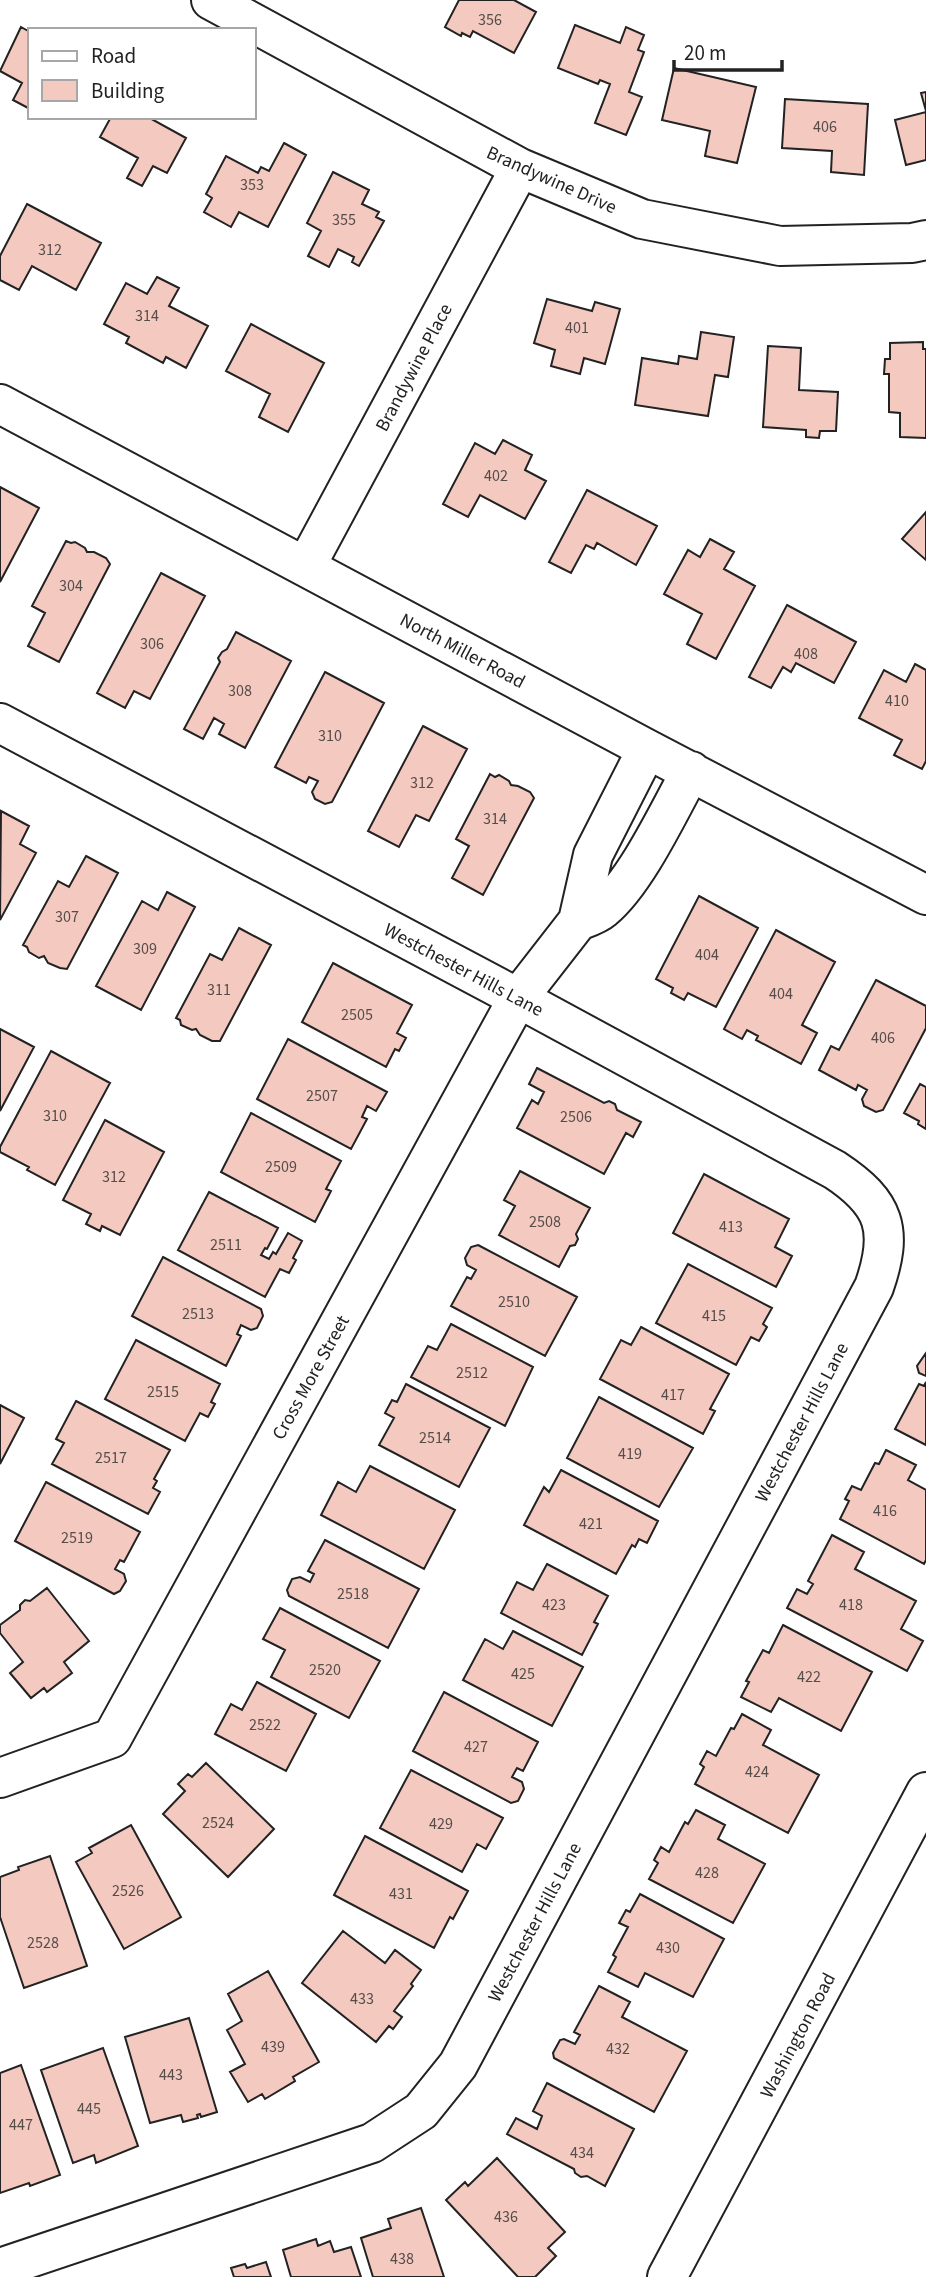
<svg xmlns="http://www.w3.org/2000/svg" width="926" height="2277" font-family="'Source Sans 3',sans-serif">
<style>
.building{fill:#f3c9c0;stroke:#222;stroke-width:2}
.lines{fill:none;stroke-linecap:round;stroke-linejoin:round}
.minor-casing{stroke:#222;stroke-width:42}
.minor{stroke:#fff;stroke-width:38}
.labels{text-anchor:middle;stroke-width:5;stroke-linejoin:round;paint-order:stroke}
.number-label{font-size:16px;fill:#564c4a}
.street-label{font-size:19px;fill:#222;stroke:#fff}
</style>
<rect width="100%" height="100%" fill="#fff"/>
<path class="building" d="M459,0H514L536,12L514,53L473,31L470,37L462,33L461,36L445,27Z
M575,25L620,43L626,27L644,35L638,50L644,52L629,92L642,97L626,135L595,123L610,84L600,80L598,84L558,68Z
M21,27L30,32V109L13,100L22,83L0,71Z
M674,68L756,87L737,163L705,156L710,131L662,120Z
M926,92V111L921,93Z
M785,99L868,104L864,175L831,172L832,151L782,148Z
M926,112V160L906,165L895,120Z
M111,117H148L186,138L167,173L153,166L142,186L127,178L138,158L100,137Z
M284,143L306,155L268,227L239,212L231,227L204,212L212,198L206,194L226,156L258,173L261,167L269,171Z
M333,172L369,190L362,204L379,212L376,217L384,221L359,266L352,262L354,257L338,249L329,267L308,256L321,231L307,223Z
M27,204L101,243L76,290L32,266L19,290L0,280V256Z
M157,277L179,288L169,306L208,326L186,368L166,357L163,363L126,343L129,337L104,324L126,283L147,294Z
M547,299L592,311L595,302L620,309L605,364L584,358L580,374L551,366L555,350L534,343Z
M251,324L324,363L288,432L259,417L270,394L226,371Z
M701,332L734,337L728,377L715,375L708,416L635,405L642,358L678,364L679,356L697,359Z
M923,342V349H926V438L900,437V413L889,412V374H884L885,359H890V343Z
M768,346L801,348L799,390L838,392L836,431H820L819,438L806,437V430L763,427Z
M503,440L532,455L525,470L546,481L525,519L480,495L468,517L443,504L475,443L495,454Z
M0,487L39,508L0,582Z
M587,490L657,526L636,565L597,543L594,549L586,545L571,573L549,562Z
M926,512V560L902,539Z
M710,539L734,552L724,569L755,586L716,659L687,644L702,614L664,594L688,550L700,557Z
M66,541L71,543L75,542L85,548L87,552H94L106,558L110,564L59,662L28,646L45,613L32,606Z
M161,573L205,596L150,699L134,691L125,708L97,693Z
M787,605L856,642L834,683L796,663L791,672L783,667L771,688L749,677Z
M236,632L291,661L245,748L219,734L224,724L214,718L203,739L184,729L220,662L218,658L222,652L227,649Z
M915,664L926,670V761L922,769L894,755L902,740L859,718L884,670L906,682Z
M325,672L384,703L332,802L325,804L315,799L312,792L318,781L309,777L306,783L275,767Z
M423,726L467,749L429,821L416,815L399,847L368,831Z
M490,774L495,777L499,775L509,781L511,785L518,786L530,792L534,798L483,895L452,878L469,846L456,839Z
M1,811L29,826L20,844L36,853L0,920Z
M86,856L118,873L67,969L60,968L48,963L44,956L39,958L29,952L27,947L23,945L58,881L69,887Z
M167,892L195,907L141,1010L96,986L142,901L158,910Z
M699,896L758,928L716,1007L688,993L684,1000L671,993L673,988L656,979Z
M239,928L271,945L220,1041H212L200,1035L196,1029L192,1030L181,1025L180,1020L176,1018L210,954L222,960Z
M776,930L835,962L802,1025L817,1033L801,1064L756,1040L758,1036L747,1030L742,1039L724,1029Z
M333,963L412,1005L397,1033L406,1038L399,1051L395,1049L386,1067L302,1022Z
M876,980L926,1006V1028L883,1110L876,1112L864,1106L862,1099L867,1090L858,1085L856,1090L819,1070L831,1046L839,1050Z
M0,1029L34,1047L0,1111Z
M288,1039L387,1092L376,1111L367,1106L362,1117L367,1119L351,1149L257,1099Z
M51,1051L110,1083L55,1185L27,1170L29,1167L0,1152V1147Z
M537,1068L604,1103L609,1101L615,1104L617,1110L641,1122L633,1137L626,1133L604,1174L517,1128L532,1100L538,1104L544,1092L529,1084Z
M920,1084L926,1087V1129L918,1124L919,1121L904,1113Z
M251,1113L341,1161L326,1189L331,1191L315,1222L221,1172Z
M105,1120L164,1152L120,1235L102,1226L100,1231L86,1224L91,1214L63,1200Z
M520,1171L590,1208L576,1234L578,1239L575,1245L570,1246L559,1267L499,1235L515,1206L504,1200Z
M704,1174L789,1219L775,1247L792,1256L776,1287L673,1233Z
M209,1192L278,1228L267,1249L265,1248L261,1255L269,1259L273,1252L276,1254L288,1233L302,1241L293,1258L296,1260L289,1273L280,1269L265,1297L178,1250Z
M478,1245L577,1297L545,1356L451,1306L467,1277L471,1279L476,1270L467,1265L465,1258L471,1247Z
M163,1257L261,1309L263,1316L257,1328L251,1330L241,1325L237,1334L241,1336L226,1366L132,1316Z
M688,1264L772,1308L763,1324L767,1327L759,1341L751,1337L736,1365L656,1323Z
M451,1324L533,1367L505,1426L411,1377L428,1346L437,1350Z
M641,1327L729,1374L710,1409L715,1411L703,1434L600,1379L621,1340L631,1345Z
M136,1340L220,1384L211,1402L215,1404L208,1417L200,1413L185,1441L105,1399Z
M926,1353V1376L919,1373L917,1366Z
M926,1382V1445L895,1429L919,1384L924,1386Z
M406,1384L490,1428L459,1487L379,1445L394,1418L385,1413L392,1400L397,1402Z
M599,1397L693,1448L659,1507L567,1458Z
M76,1401L170,1450L154,1479L157,1481L153,1488L160,1492L148,1514L52,1464L64,1443L56,1439Z
M0,1405L24,1418L0,1464Z
M886,1450L916,1465L908,1480L926,1490V1560L924,1564L840,1519L849,1501L845,1499L852,1486L861,1490L875,1463L879,1464Z
M370,1466L455,1510L424,1569L321,1515L338,1482L356,1492Z
M561,1470L658,1521L647,1543L639,1539L635,1547L632,1545L616,1574L524,1525L544,1487L549,1492Z
M46,1482L140,1532L124,1562L120,1560L115,1569L124,1574L126,1581L120,1591L114,1594L15,1541Z
M832,1535L864,1552L855,1569L916,1601L901,1629L923,1641L907,1671L787,1608L797,1589L807,1594L813,1584L808,1581Z
M325,1540L419,1589L388,1648L289,1596L287,1590L292,1579L300,1577L310,1582L314,1574L308,1571Z
M547,1564L608,1596L594,1622L598,1624L582,1655L501,1613L517,1582L533,1590Z
M47,1588L89,1641L64,1662L72,1673L47,1692L44,1688L31,1698L10,1673L23,1662L0,1633V1625L20,1610V1605L25,1600L30,1601Z
M280,1608L380,1661L349,1718L271,1677L285,1650L263,1639Z
M783,1625L872,1672L841,1731L779,1698L771,1712L741,1697L749,1682L746,1681L763,1650L769,1653Z
M513,1631L583,1667L552,1726L463,1680L485,1639L503,1649Z
M257,1682L316,1714L286,1771L215,1734L231,1704L242,1710Z
M444,1692L538,1742L523,1771L517,1768L512,1777L522,1782L524,1789L518,1801L511,1803L413,1751Z
M742,1714L771,1730L763,1745L819,1775L788,1833L695,1784L704,1767L700,1764L707,1751L716,1756L731,1728L734,1729Z
M206,1763L274,1829L228,1877L163,1814L185,1791L178,1784L188,1774L192,1777Z
M411,1770L503,1818L486,1849L477,1844L462,1872L380,1828Z
M696,1810L725,1825L718,1839L765,1864L733,1923L649,1879L658,1863L654,1860L661,1847L669,1852L685,1822L688,1824Z
M131,1825L181,1917L124,1949L76,1862L92,1853L89,1848Z
M365,1836L468,1891L453,1919L450,1917L434,1948L334,1895Z
M50,1856L87,1966L24,1988L0,1917V1877L19,1870L18,1867Z
M640,1894L724,1939L693,1997L645,1973L638,1987L608,1972L616,1957L613,1955L628,1927L619,1923L626,1910L630,1912Z
M343,1931L385,1963L395,1950L421,1970L411,1984L413,1986L394,2011L402,2017L393,2029L389,2026L376,2042L302,1983Z
M268,1971L319,2062L293,2077L295,2081L265,2099L262,2094L248,2102L230,2072L245,2064L227,2030L242,2021L228,1994Z
M599,1986L630,2002L622,2017L687,2051L654,2112L554,2058L553,2053L560,2040L564,2039L575,2044L580,2035L574,2032Z
M189,2018L217,2112L201,2117L200,2114L197,2115L198,2118L183,2122L181,2115L150,2123L125,2037Z
M103,2048L138,2146L96,2163L94,2155L73,2163L41,2070Z
M21,2065L60,2175L30,2186L29,2183L0,2193V2073Z
M547,2083L634,2129L605,2186L587,2176L581,2177L575,2173L574,2169L507,2134L516,2118L537,2129L542,2116L533,2111Z
M497,2158L565,2232L548,2248L556,2256L535,2277H518L446,2200L465,2182L468,2186Z
M421,2208L444,2277H373L361,2238L391,2228L388,2219Z
M316,2239L318,2246L330,2241L334,2252L351,2247L361,2277H291L283,2250Z
M266,2262L271,2277H234L231,2268L245,2264L247,2268Z"/>
<g class="lines">
<defs>
<path id="minor" d="M211,0L520,168L642,219L780,246L912,243L926,240
M0,404L647,749L926,895
M306,566L520,168
M0,723L518,998L835,1170C885,1203 894,1230 874,1287L458,2065L421,2111L372,2143L0,2268
M578,921C586,918 596,915 603,909C636,882 669,811 691,771
M0,1778L112,1738L518,998L578,921L593,855L647,749
M667,2277L926,1792"/>
</defs>
<use href="#minor" class="minor-casing"/>
<use href="#minor" class="minor"/>
</g>
<g class="labels">
<g class="number-label">
<text x="490" y="25">356</text>
<text x="825" y="132">406</text>
<text x="252" y="190">353</text>
<text x="344" y="225">355</text>
<text x="50" y="255">312</text>
<text x="147" y="321">314</text>
<text x="577" y="333">401</text>
<text x="496" y="481">402</text>
<text x="71" y="591">304</text>
<text x="152" y="649">306</text>
<text x="806" y="659">408</text>
<text x="240" y="696">308</text>
<text x="897" y="706">410</text>
<text x="330" y="741">310</text>
<text x="422" y="788">312</text>
<text x="495" y="824">314</text>
<text x="67" y="922">307</text>
<text x="145" y="954">309</text>
<text x="707" y="960">404</text>
<text x="219" y="995">311</text>
<text x="781" y="999">404</text>
<text x="357" y="1020">2505</text>
<text x="883" y="1043">406</text>
<text x="322" y="1101">2507</text>
<text x="55" y="1121">310</text>
<text x="576" y="1122">2506</text>
<text x="281" y="1172">2509</text>
<text x="114" y="1182">312</text>
<text x="545" y="1227">2508</text>
<text x="731" y="1232">413</text>
<text x="226" y="1250">2511</text>
<text x="514" y="1307">2510</text>
<text x="198" y="1319">2513</text>
<text x="714" y="1321">415</text>
<text x="472" y="1378">2512</text>
<text x="163" y="1397">2515</text>
<text x="673" y="1400">417</text>
<text x="435" y="1443">2514</text>
<text x="630" y="1459">419</text>
<text x="111" y="1463">2517</text>
<text x="885" y="1516">416</text>
<text x="591" y="1529">421</text>
<text x="77" y="1543">2519</text>
<text x="353" y="1599">2518</text>
<text x="554" y="1610">423</text>
<text x="851" y="1610">418</text>
<text x="325" y="1675">2520</text>
<text x="523" y="1679">425</text>
<text x="809" y="1682">422</text>
<text x="265" y="1730">2522</text>
<text x="476" y="1752">427</text>
<text x="757" y="1777">424</text>
<text x="218" y="1828">2524</text>
<text x="441" y="1829">429</text>
<text x="707" y="1878">428</text>
<text x="128" y="1896">2526</text>
<text x="401" y="1899">431</text>
<text x="43" y="1948">2528</text>
<text x="668" y="1953">430</text>
<text x="362" y="2004">433</text>
<text x="273" y="2052">439</text>
<text x="618" y="2054">432</text>
<text x="171" y="2080">443</text>
<text x="89" y="2114">445</text>
<text x="21" y="2130">447</text>
<text x="582" y="2158">434</text>
<text x="506" y="2222">436</text>
<text x="402" y="2264">438</text>
</g>
<g class="street-label">
<text transform="translate(552 179) rotate(24)" y="7">Brandywine Drive</text>
<text transform="translate(413 367) rotate(-62)" y="7">Brandywine Place</text>
<text transform="translate(463 650) rotate(28)" y="7">North Miller Road</text>
<text transform="translate(464 969) rotate(28)" y="7">Westchester Hills Lane</text>
<text transform="translate(310 1377) rotate(-61)" y="7">Cross More Street</text>
<text transform="translate(801 1422) rotate(-62)" y="7">Westchester Hills Lane</text>
<text transform="translate(534 1922) rotate(-62)" y="7">Westchester Hills Lane</text>
<text transform="translate(797 2035) rotate(-62)" y="7">Washington Road</text>
</g>
</g>
<rect x="28" y="28" width="228" height="91" fill="#ffffff" stroke="#a7a7a7" stroke-width="2"/>
<rect x="42" y="51" width="35" height="10" fill="#ffffff" stroke="#a7a7a7" stroke-width="2"/>
<text x="91" y="63" font-size="21" fill="#222222">Road</text>
<rect x="42" y="80" width="35" height="21" fill="#f3c9c0" stroke="#a7a7a7" stroke-width="2"/>
<text x="91" y="98" font-size="21" fill="#222222">Building</text>
<path d="M674 60v10h108v-10" fill="none" stroke="#222222" stroke-width="3.5"/>
<text x="684" y="60" font-size="21" fill="#222222" stroke="#ffffff" stroke-width="5" paint-order="stroke">20 m</text>
</svg>
